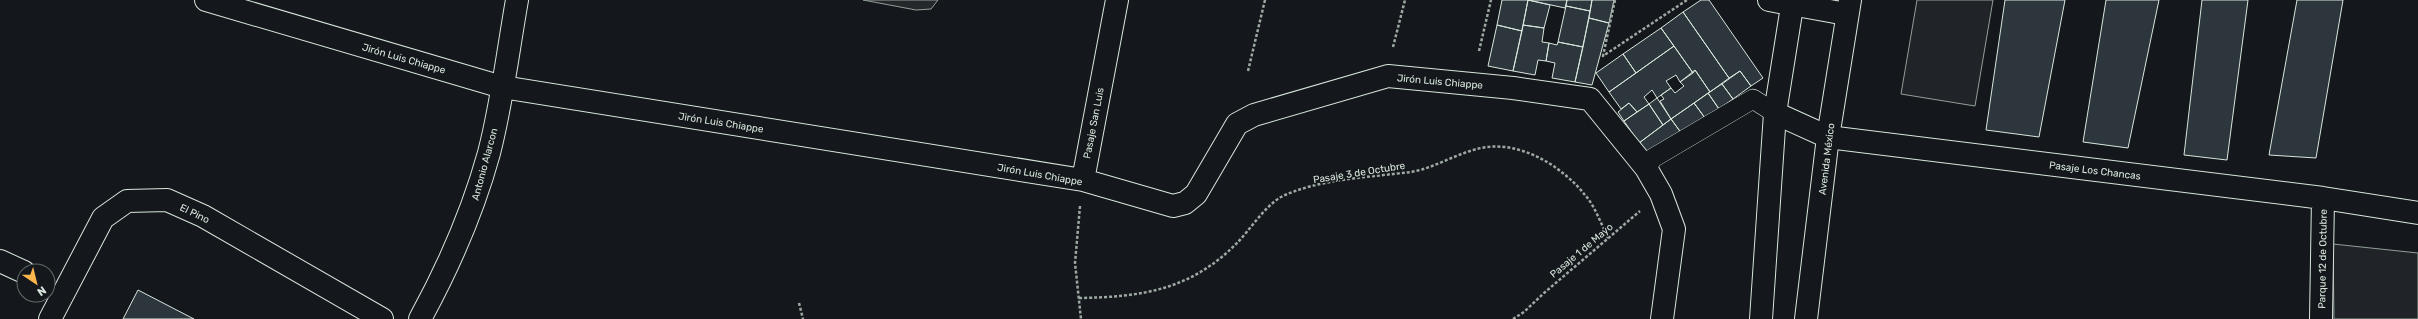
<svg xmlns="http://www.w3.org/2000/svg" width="2418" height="319" font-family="Rubik,sans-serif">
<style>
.green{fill:#202428;stroke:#939e99}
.parking{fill:#24282b;stroke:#939e99}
.building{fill:#2c363c;stroke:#d8e6dc}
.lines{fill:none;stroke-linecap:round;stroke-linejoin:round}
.pedestrian-casing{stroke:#d8e6dc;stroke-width:20}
.minor-casing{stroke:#d8e6dc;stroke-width:24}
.secondary-casing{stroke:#d8e6dc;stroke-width:24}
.primary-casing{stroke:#d8e6dc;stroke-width:24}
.path{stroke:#9da8a2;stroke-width:2.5;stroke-dasharray:3 2;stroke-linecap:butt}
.pedestrian{stroke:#14181c;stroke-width:19}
.minor{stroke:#14181c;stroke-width:22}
.secondary{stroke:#14181c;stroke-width:22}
.primary{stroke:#14181c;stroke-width:22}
.labels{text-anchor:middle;stroke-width:3;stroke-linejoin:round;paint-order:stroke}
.street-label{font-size:10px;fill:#d8e6dc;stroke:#14181c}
</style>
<rect width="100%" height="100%" fill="#14181c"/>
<path class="green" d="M1917,0H1993L1975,106L1901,94Z
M2333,244L2418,253V319H2334Z"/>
<path class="parking" d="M863,0H938L931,9L916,10Z"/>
<path class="building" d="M1502,0H1528L1522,31L1497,25Z
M1528,0H1567L1565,8Z
M1528,0L1550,5L1544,28L1523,25Z
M1567,0H1592L1590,11L1566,6Z
M1592,0H1614L1609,23L1589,18Z
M1701,0H1709L1763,78L1751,86L1740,71L1729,78L1683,12Z
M2005,0H2065L2039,137L1986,130Z
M2106,0H2159L2128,148L2083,142Z
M2202,0H2248L2227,160L2184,155Z
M2297,0H2343L2316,158L2269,155Z
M1566,6L1590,11L1583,47L1558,42Z
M1683,12L1729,78L1710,92L1695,70L1693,73L1661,28Z
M1589,18L1609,23L1592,85L1575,82Z
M1497,25L1522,31L1513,71L1488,66Z
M1523,25L1544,28L1542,42L1549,43L1546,61L1538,60L1535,75L1513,71Z
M1661,28L1674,46L1636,73L1623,54Z
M1558,42L1583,47L1575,82L1552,78L1555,63L1546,61L1549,43L1557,45Z
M1674,46L1693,73L1680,82L1676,75L1666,81L1671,88L1657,98L1652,90L1644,97L1649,104L1637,112L1629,103L1621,109L1609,92Z
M1623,54L1636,73L1609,92L1596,73Z
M1695,70L1710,92L1671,119L1660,101L1664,99L1661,95L1671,88L1675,93L1684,86L1680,82Z
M1740,71L1751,86L1733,99L1722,84Z
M1722,84L1733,99L1719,109L1708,93Z
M1708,93L1719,109L1705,118L1694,103Z
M1657,98L1671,119L1663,125L1649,104Z
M1629,103L1637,112L1624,121L1618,112Z
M1694,103L1705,118L1682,134L1671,119Z
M1649,104L1663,125L1639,143L1624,121Z
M1671,119L1682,134L1649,157L1639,143Z
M138,290L194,319H123Z"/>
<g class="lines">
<defs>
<path id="pedestrian" d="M1646,168L1653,158L1753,99L1775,113"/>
<path id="minor" d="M206,0L502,87L1083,180L1173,206L1185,203L1196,194L1237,124L1254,115L1388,76L1513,88L1590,99L1646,168L1661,194L1674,229L1662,319
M1775,113L1828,137L2323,198L2418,213
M1083,180L1117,0
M0,261L24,272
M50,319L103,218L127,201L167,200L203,216L382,319
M420,319C449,266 473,211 489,153C502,103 508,51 517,0
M2321,319L2323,198"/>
<path id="secondary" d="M1769,0L1846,14"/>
<path id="primary" d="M1761,319L1775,113L1793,0
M1806,319L1828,137L1850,0"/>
</defs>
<use href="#pedestrian" class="pedestrian-casing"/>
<use href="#minor" class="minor-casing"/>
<use href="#secondary" class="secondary-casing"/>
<use href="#primary" class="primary-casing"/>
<path class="path" d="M1615,0L1603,56L1687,0
M1393,47L1405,0
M1479,51L1491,0
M1248,71L1265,0
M1080,206L1075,263L1081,319
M1079,298C1142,297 1190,290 1236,244C1250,230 1264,207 1281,197C1317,179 1371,177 1411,172C1435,168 1457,153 1481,148C1519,140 1561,165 1585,195C1595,206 1601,224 1608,238
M799,303L803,319
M1513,319L1524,312L1544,293L1640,211"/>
<use href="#pedestrian" class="pedestrian"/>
<use href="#minor" class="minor"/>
<use href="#secondary" class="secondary"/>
<use href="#primary" class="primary"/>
</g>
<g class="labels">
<g class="street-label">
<text transform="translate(404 58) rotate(16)" y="4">Jirón Luis Chiappe</text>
<text transform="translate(1440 81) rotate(5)" y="4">Jirón Luis Chiappe</text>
<text transform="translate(721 122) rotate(9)" y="4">Jirón Luis Chiappe</text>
<text transform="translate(1093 123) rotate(-79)" y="4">Pasaje San Luis</text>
<text transform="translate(1826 159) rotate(-83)" y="4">Avenida México</text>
<text transform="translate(484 164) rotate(-75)" y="4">Antonio Alarcon</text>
<text transform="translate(2095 170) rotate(7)" y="4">Pasaje Los Chancas</text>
<text transform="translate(1359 172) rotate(-9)" y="4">Pasaje 3 de Octubre</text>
<text transform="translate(1040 174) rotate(10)" y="4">Jirón Luis Chiappe</text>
<text transform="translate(195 213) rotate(26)" y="4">El Pino</text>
<text transform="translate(1581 250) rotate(-40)" y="4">Pasaje 1 de Mayo</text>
<text transform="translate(2322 259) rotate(-89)" y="4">Parque 12 de Octubre</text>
</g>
</g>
<g transform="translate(36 283) rotate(145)"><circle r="19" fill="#14181c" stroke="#626a69"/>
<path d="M0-3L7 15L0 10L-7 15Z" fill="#ffb74d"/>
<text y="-6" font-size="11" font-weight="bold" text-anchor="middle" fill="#d8e6dc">N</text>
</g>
</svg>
